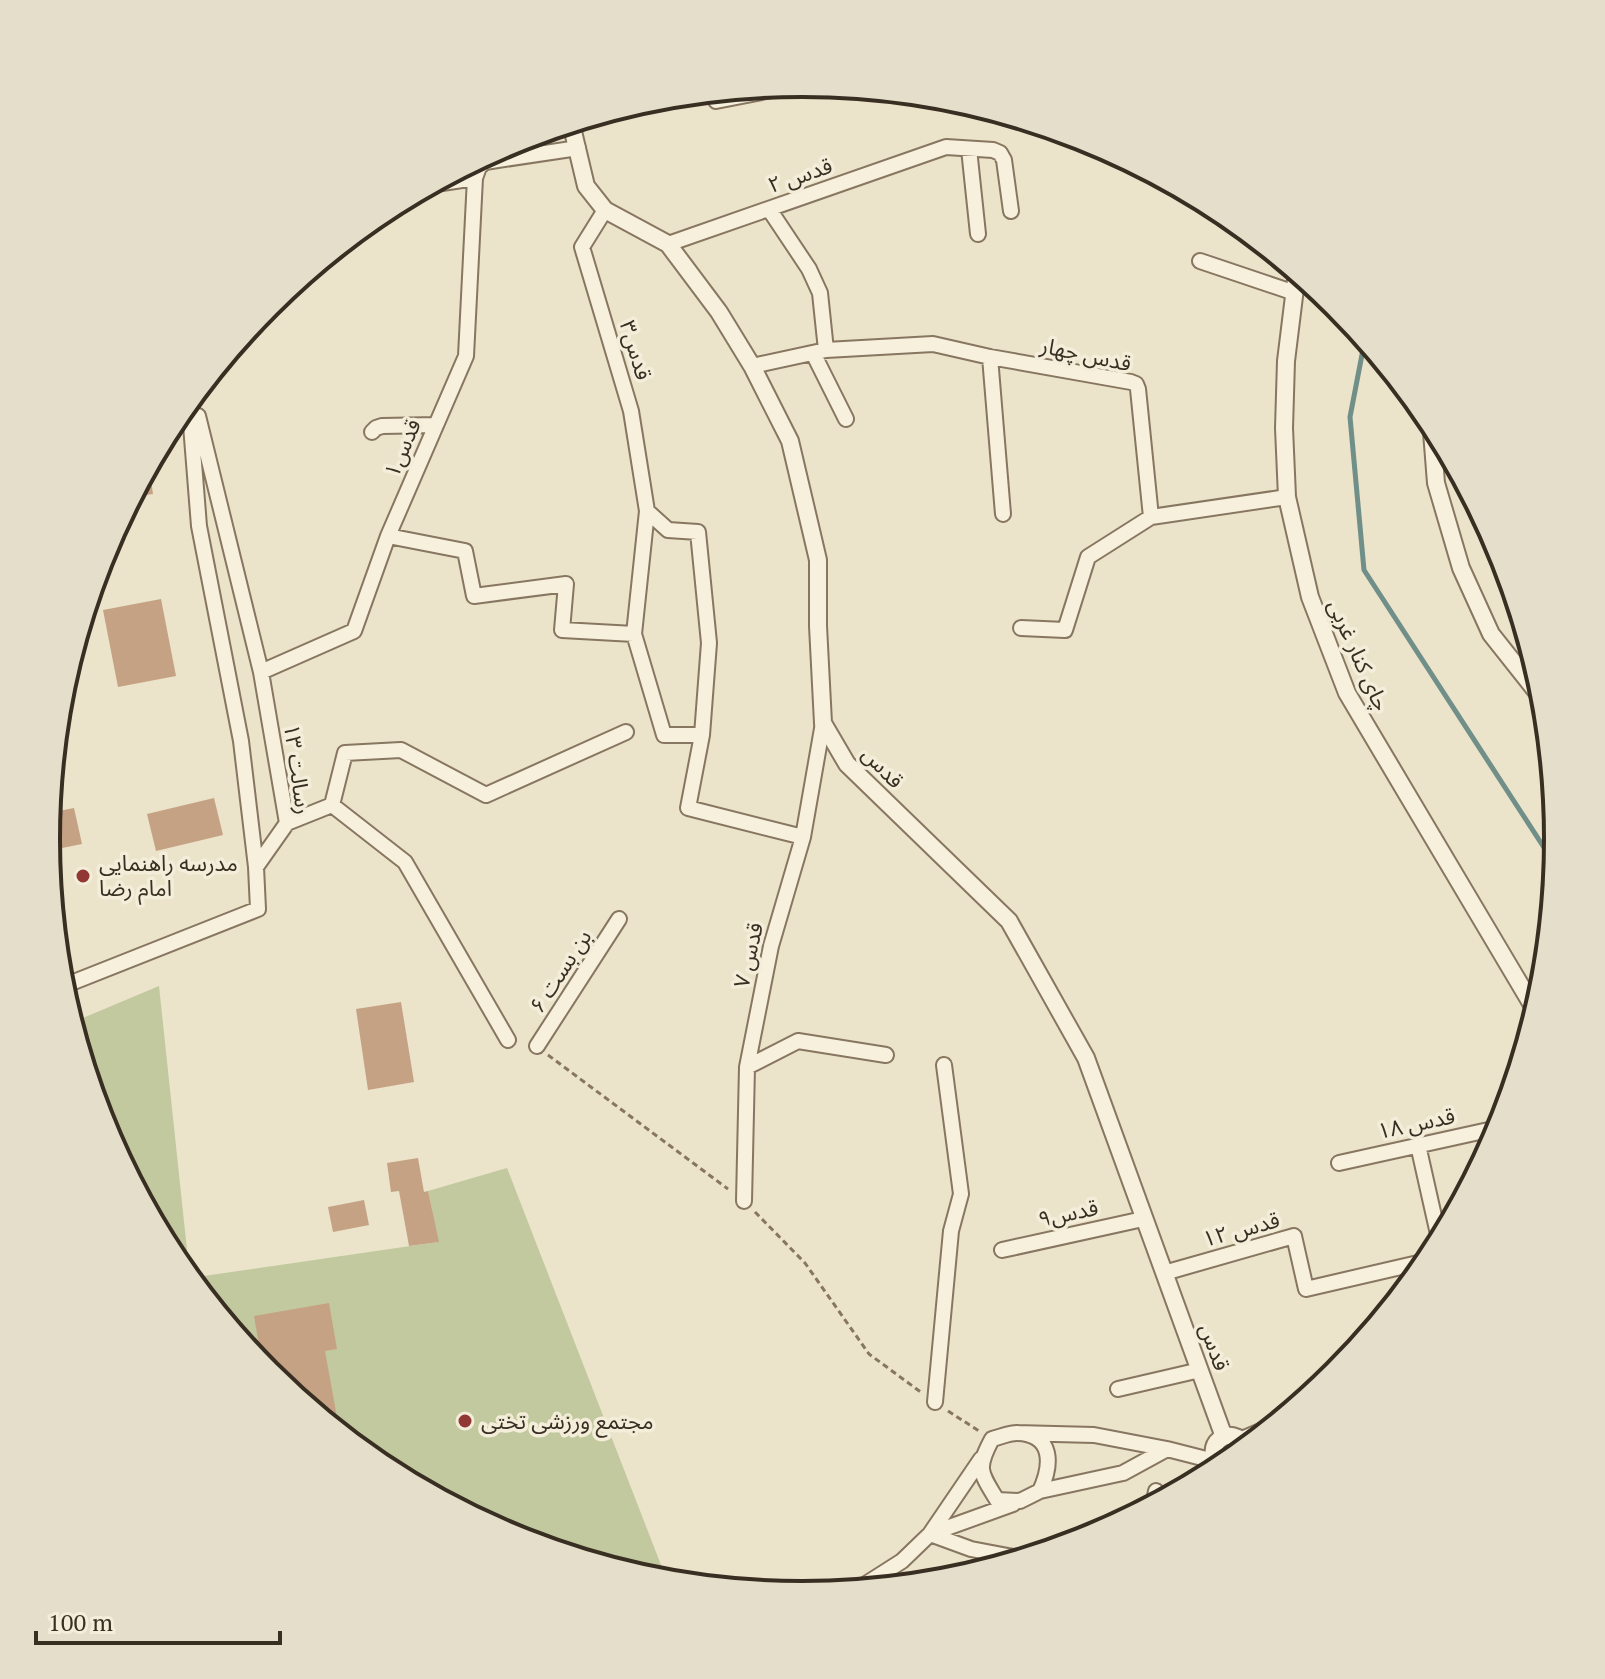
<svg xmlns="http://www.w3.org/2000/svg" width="1605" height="1679" font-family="'PT Serif','Noto Sans Arabic',serif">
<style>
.green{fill:#c2c99f}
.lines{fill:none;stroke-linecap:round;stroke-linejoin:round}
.stream{stroke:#718f89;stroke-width:5}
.building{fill:#c6a284}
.minor-casing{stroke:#877660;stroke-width:18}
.tertiary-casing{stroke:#877660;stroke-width:20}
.path{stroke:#877660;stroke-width:3;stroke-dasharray:6 4;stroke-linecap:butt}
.minor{stroke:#f7f0dd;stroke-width:14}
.tertiary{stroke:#f7f0dd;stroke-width:16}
.poi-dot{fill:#913835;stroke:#f3edd9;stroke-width:3}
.labels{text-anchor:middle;stroke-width:7;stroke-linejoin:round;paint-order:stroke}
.street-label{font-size:22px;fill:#392e22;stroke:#f3edd9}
.poi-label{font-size:22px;fill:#392e22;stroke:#f3edd9;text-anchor:start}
.rim{fill:none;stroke:#392e22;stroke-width:4}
</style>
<rect width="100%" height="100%" fill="#ebe3ca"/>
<path class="green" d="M159,986L190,1278L438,1242L428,1191L507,1168L668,1583L654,1581L513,1538L382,1468L267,1374L173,1259L103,1129L71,1023Z"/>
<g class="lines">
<path class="stream" d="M1365,339L1350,417L1364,570L1556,866"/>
</g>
<path class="building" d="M149,466L153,494L132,497L139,483Z
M161,599L176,676L118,687L103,610Z
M214,798L223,835L156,851L147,814Z
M74,808L82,844L47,851L46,839L49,813Z
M401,1002L414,1082L368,1090L356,1009Z
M418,1158L424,1192L428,1191L439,1242L409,1246L399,1191L391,1192L387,1163Z
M364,1200L369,1225L333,1232L328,1207Z
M329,1303L337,1349L325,1351L340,1434L263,1369L254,1316Z"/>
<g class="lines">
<defs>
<path id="minor" d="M716,101L807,83
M969,149L978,234
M429,185L475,178
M769,209L809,269L820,293L826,350
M605,210L582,247L631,411L647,511L634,634L664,735H702
M668,244L946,147L993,150L1000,153L1004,160L1011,211
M1200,261L1295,293
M813,353L846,419
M990,357L1003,514
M752,366L826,350L933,344L990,357L1131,382L1136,384L1138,389L1151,517L1088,557L1065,630L1021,628
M198,416L261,672L287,823L256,867
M372,432L376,428L382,426L436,425
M647,511L668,530L698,532L709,643L702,735L688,808L803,837
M1151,517L1287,497
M388,536L465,551L474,596L566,584L562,630L634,634
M261,672L354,631L388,536L466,356L475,178L479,167L485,162L578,148
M332,805L345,753L401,750L486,795L626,732
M287,823L332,805L405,862L508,1040
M61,987L258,909L256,867L241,741L199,526L189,400
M537,1046L619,919
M747,1067L798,1041L886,1055
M1418,1145L1440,1243
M1339,1163L1502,1127
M744,1201L747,1067L771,946L803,837L823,723
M1002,1250L1143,1219
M1164,1273L1294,1236L1306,1289L1431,1260
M1118,1389L1200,1370
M935,1402L951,1231L961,1194L944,1065
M1016,1433L1094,1435L1167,1449L1123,1473L1040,1491L1020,1501L997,1500C980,1472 976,1469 992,1439C1000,1437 1009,1433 1017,1433C1054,1434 1052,1465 1040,1491
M1242,1439L1277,1424
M1167,1449L1214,1461
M981,1459L930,1534L1013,1504
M1153,1506L1156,1491
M855,1591L902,1561L930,1534L971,1549L1023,1559"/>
<path id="tertiary" d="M571,123L586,186L605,210L668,244L719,312L752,366L790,441L818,560V626L823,723L847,764L1009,921L1086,1058L1224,1437
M1297,272L1286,361L1284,428L1287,497L1310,597L1347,693L1537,1013
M1431,419L1436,483L1461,568L1491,634L1545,702
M1222,1469C1198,1446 1231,1420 1248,1448"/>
</defs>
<use href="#minor" class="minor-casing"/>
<use href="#tertiary" class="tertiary-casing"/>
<path class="path" d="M548,1055L728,1189
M755,1212L805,1263L869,1354L922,1393
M948,1411L979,1431"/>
<use href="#minor" class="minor"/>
<use href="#tertiary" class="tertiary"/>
</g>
<g class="poi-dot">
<circle cx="83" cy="876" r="8"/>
<circle cx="465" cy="1421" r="8"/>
</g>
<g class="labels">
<g class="street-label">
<text transform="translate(800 175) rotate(-19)" y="8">قدس ۲</text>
<text transform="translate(636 350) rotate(73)" y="8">قدس۳</text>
<text transform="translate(1086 354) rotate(12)" y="8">قدس چهار</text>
<text transform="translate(402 448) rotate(-67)" y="8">قدس۱</text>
<text transform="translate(1359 655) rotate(66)" y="8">چای کنار غربی</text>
<text transform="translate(883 767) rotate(46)" y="8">قدس</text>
<text transform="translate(298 769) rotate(82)" y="8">رسالت ۱۳</text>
<text transform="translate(748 955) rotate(-77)" y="8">قدس ۷</text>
<text transform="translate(560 971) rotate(-57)" y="8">بن بست ۶</text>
<text transform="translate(1416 1123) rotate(-12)" y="8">قدس ۱۸</text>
<text transform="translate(1068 1213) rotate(-12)" y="8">قدس۹</text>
<text transform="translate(1241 1229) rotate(-15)" y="8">قدس ۱۲</text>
<text transform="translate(1215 1347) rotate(70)" y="8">قدس</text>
</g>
<g class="poi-label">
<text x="99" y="871">مدرسه راهنمایی<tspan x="99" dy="25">امام رضا</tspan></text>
<text x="481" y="1429">مجتمع ورزشی تختی</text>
</g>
</g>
<path d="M0 0H1605V1679H0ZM60 839a742 742 0 1 1 1484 0a742 742 0 1 1-1484 0Z" fill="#e4deca" fill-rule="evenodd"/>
<path class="rim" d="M60 839a742 742 0 1 1 1484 0a742 742 0 1 1-1484 0Z"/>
<path d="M36 1631v12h244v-12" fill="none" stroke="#392e22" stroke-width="4"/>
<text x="48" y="1631" font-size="24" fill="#392e22" stroke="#f3edd9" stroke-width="6" paint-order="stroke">100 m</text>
</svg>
